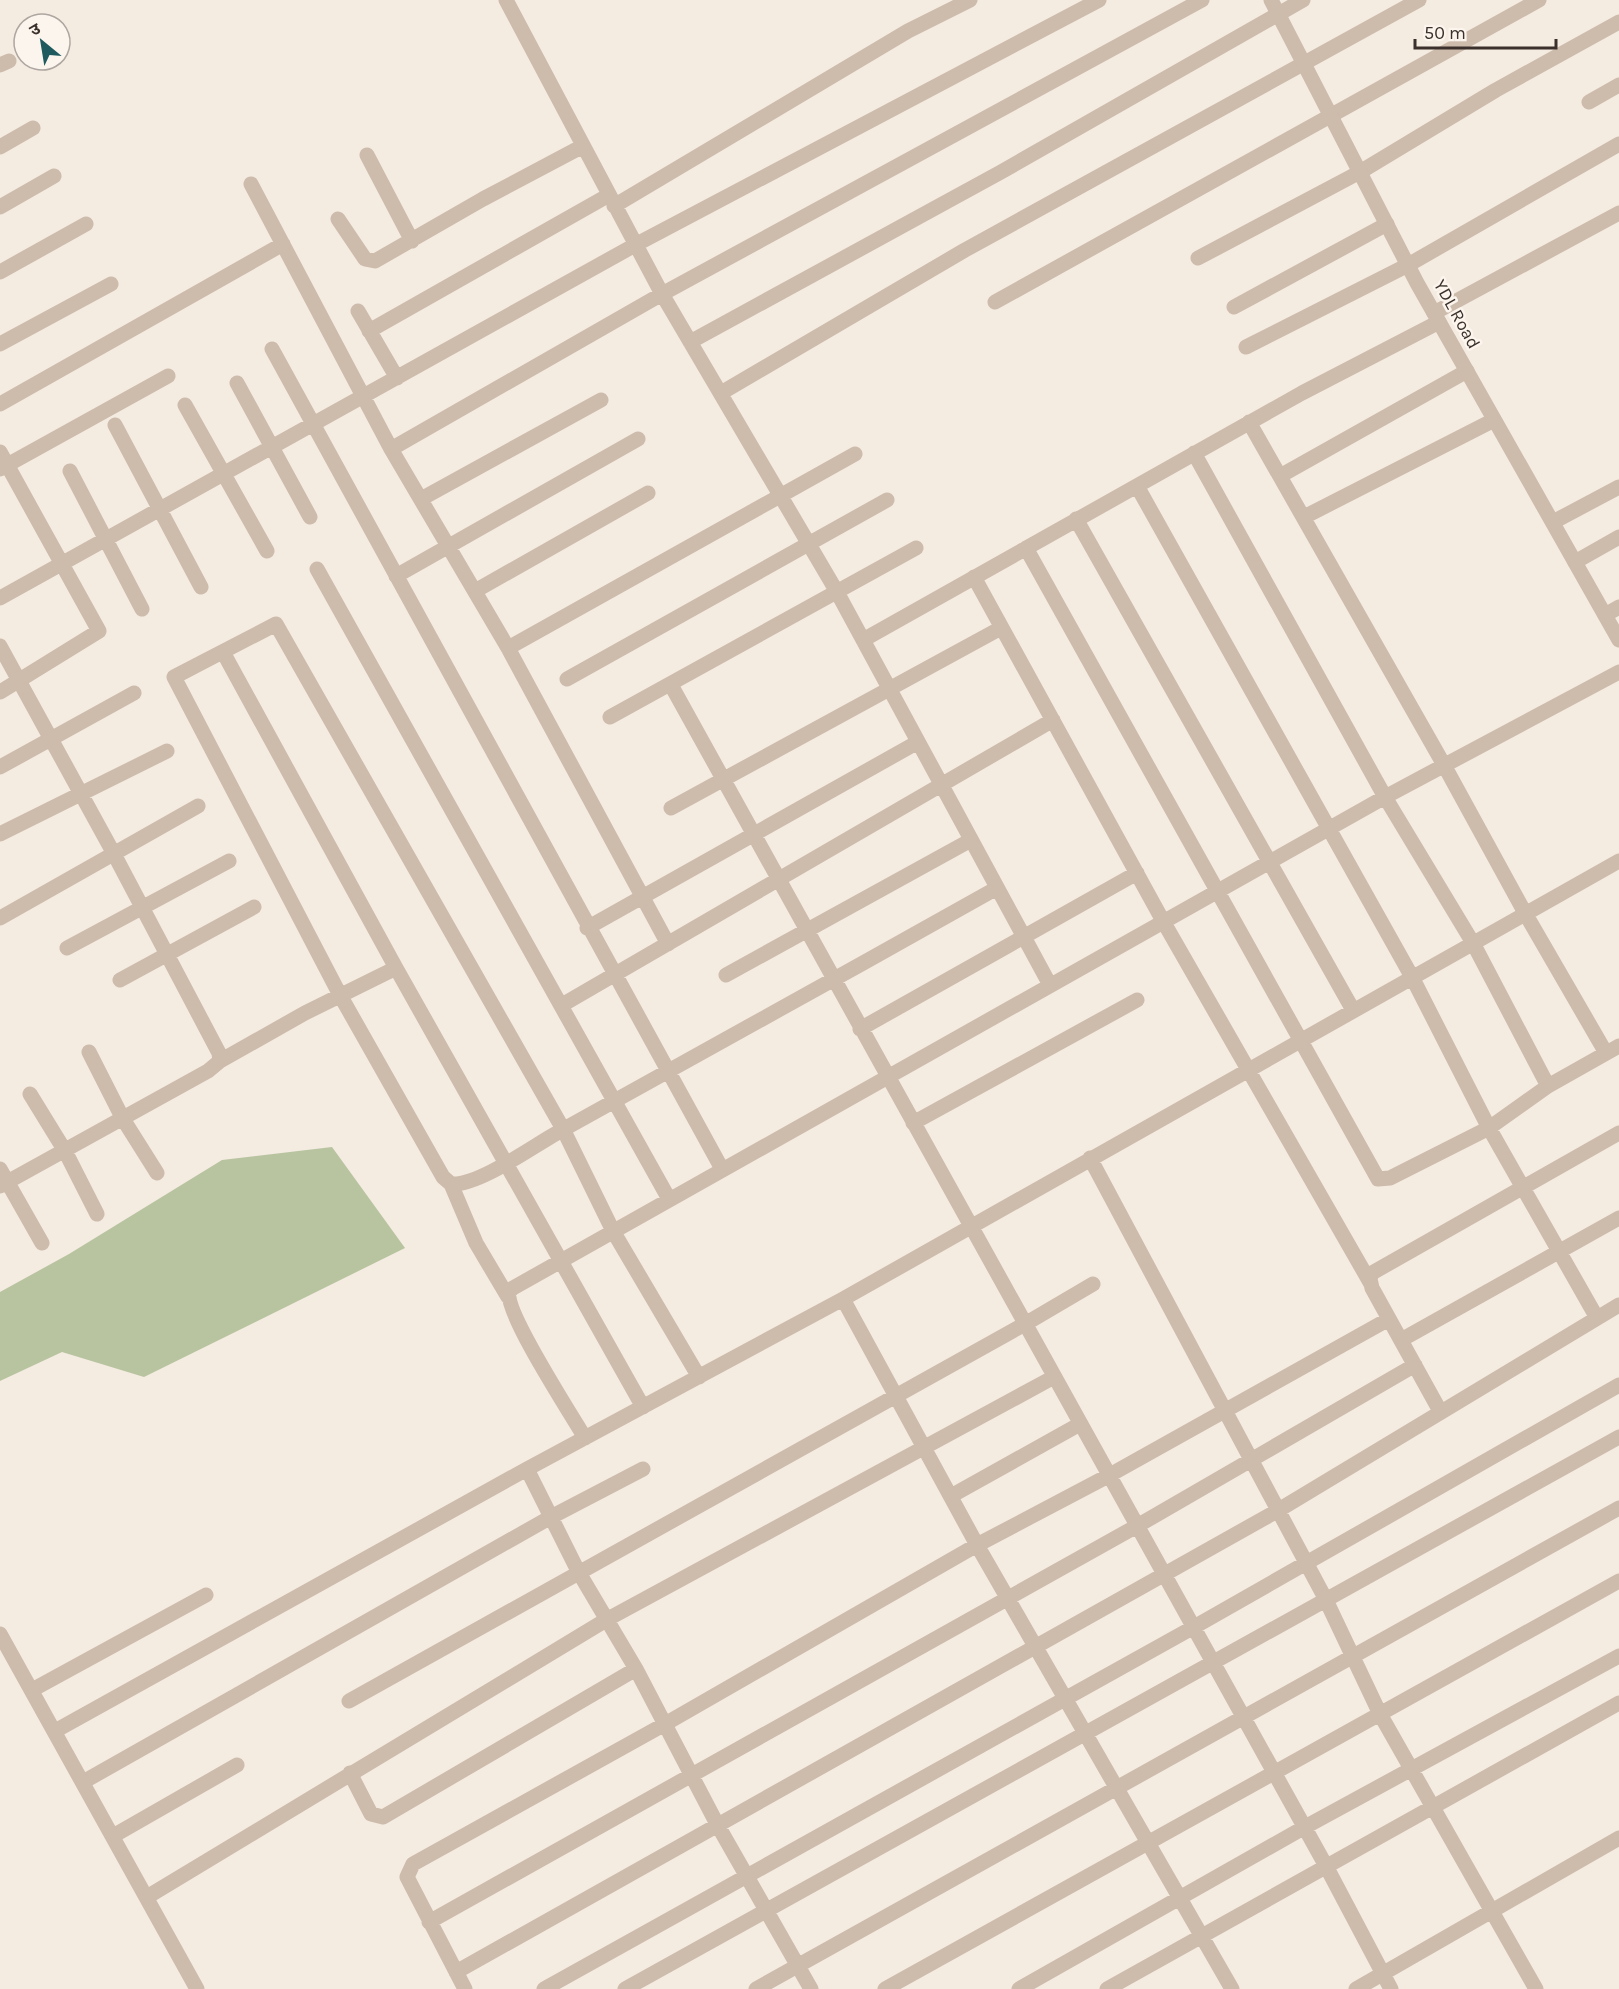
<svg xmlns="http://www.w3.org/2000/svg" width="1619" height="1989" font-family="Karla,'Noto Sans Devanagari',sans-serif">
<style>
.green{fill:#b8c4a0}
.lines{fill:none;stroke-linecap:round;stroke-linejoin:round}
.minor{stroke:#cdbbac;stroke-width:15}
.tertiary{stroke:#cdbbac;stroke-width:15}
.labels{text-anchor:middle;stroke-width:5;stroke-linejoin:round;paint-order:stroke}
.street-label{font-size:18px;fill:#3b302b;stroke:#fbf5ee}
</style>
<rect width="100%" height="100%" fill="#f4ebe1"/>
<path class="green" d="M332,1147L405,1248L144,1377L62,1352L0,1381V1292L69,1254L222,1160Z"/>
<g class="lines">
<path class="minor" d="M506,0L662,294L837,592L1050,985
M0,65L9,61
M1589,102L1619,85
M0,147L33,128
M367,155L412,241
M251,184L391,449L508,648L668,944
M614,206L908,31L970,0
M0,207L54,176
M338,219L365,259L375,261L483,199L583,146
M1198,258L1360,172L1496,90L1619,22
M0,272L86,224
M995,302L1539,0
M1234,307L1387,224
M358,311L397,378
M1434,313L1619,213
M369,331L609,195
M690,342L1001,172L1303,0
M0,344L111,284
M1246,347L1408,265L1619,144
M272,349L722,1169
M237,383L310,517
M721,393L965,250L1419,0
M0,404L283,244
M185,405L267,551
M1249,422L1444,765L1525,913L1606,1053
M115,425L201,587
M391,449L662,294L1202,0
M0,452L99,631L0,692
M1194,453L1385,797L1473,943L1548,1086
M0,469L168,376
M70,471L142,609
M1280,476L1467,371
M1137,486L1412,977L1489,1128L1597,1318
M421,499L601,400
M1304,517L1494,420
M1076,519L1353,1010
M1553,522L1619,487
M1026,548L1378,1179L1390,1178L1489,1128L1548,1086L1619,1046
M1575,562L1619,537
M317,569L669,1199
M396,576L638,439
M974,577L1163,921L1371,1284
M475,591L648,493
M0,598L635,245L1099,0
M1605,615L1619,607
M863,640L1302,393L1439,322
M0,646L114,854L219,1053L220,1061L208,1071L0,1186
M508,648L855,454
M223,652L396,968L643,1407
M567,679L887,500
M671,685L1326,1866L1391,1989
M610,717L916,548
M0,767L134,693
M671,808L1001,628
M0,834L167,751
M0,918L198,806
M587,928L918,742
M67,948L229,861
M726,975L971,840
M120,980L254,907
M562,1005L1053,720
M860,1029L1137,873
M89,1052L123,1119L157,1173
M220,1061L305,1013L396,968
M30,1094L65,1151L97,1214
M913,1123L1137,1000
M1090,1158L1325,1598L1380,1714L1536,1989
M0,1169L42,1243
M451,1184L476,1243L508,1297
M843,1299L977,1545L1232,1989
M1401,1340L1619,1218
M699,1377L613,1231L563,1129L276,624L174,677L340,995L443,1177L451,1184C480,1186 537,1143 564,1129C708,1049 853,969 997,888
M1440,1411L1372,1288L1370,1279L1372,1273L1619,1133
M585,1438C571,1414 505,1313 509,1292L513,1288L1385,797L1619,672
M527,1469L578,1571L636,1669L717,1824L811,1989
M951,1496L1080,1424
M32,1690L206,1595
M349,1701L1025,1324L1093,1284
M55,1731L527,1469L843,1299L1619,861
M350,1773L371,1814L383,1817L636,1669
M83,1782L551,1517L643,1469
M113,1836L237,1765
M147,1897L606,1620L1054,1377
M429,1922L1137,1526L1415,1365
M456,1972L1277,1511L1619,1305
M465,1989L407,1877L413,1864L665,1724L977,1545L1108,1476L1389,1319
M544,1989L1194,1627L1619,1385
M625,1989L1619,1437
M756,1989L1619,1508
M885,1989L1619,1581
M1019,1989L1305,1827L1619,1656
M1107,1989L1619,1703
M1356,1989L1619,1838"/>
<path class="tertiary" d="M1271,0L1417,283L1619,640
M0,1634L197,1989"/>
</g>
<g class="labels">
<g class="street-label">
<text transform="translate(1457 314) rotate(61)" y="6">YDL Road</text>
</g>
</g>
<g transform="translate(42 42) rotate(330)"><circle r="28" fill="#fbf5ee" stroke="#aea6a0" stroke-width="1.5"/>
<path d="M0-4.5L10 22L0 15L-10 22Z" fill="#1f5a5e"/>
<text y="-9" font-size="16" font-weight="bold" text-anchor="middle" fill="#3b302b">उ</text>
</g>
<path d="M1415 39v9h141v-9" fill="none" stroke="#3b302b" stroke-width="3"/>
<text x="1424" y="39" font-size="18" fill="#3b302b" stroke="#fbf5ee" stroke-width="4.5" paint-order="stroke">50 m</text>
</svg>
